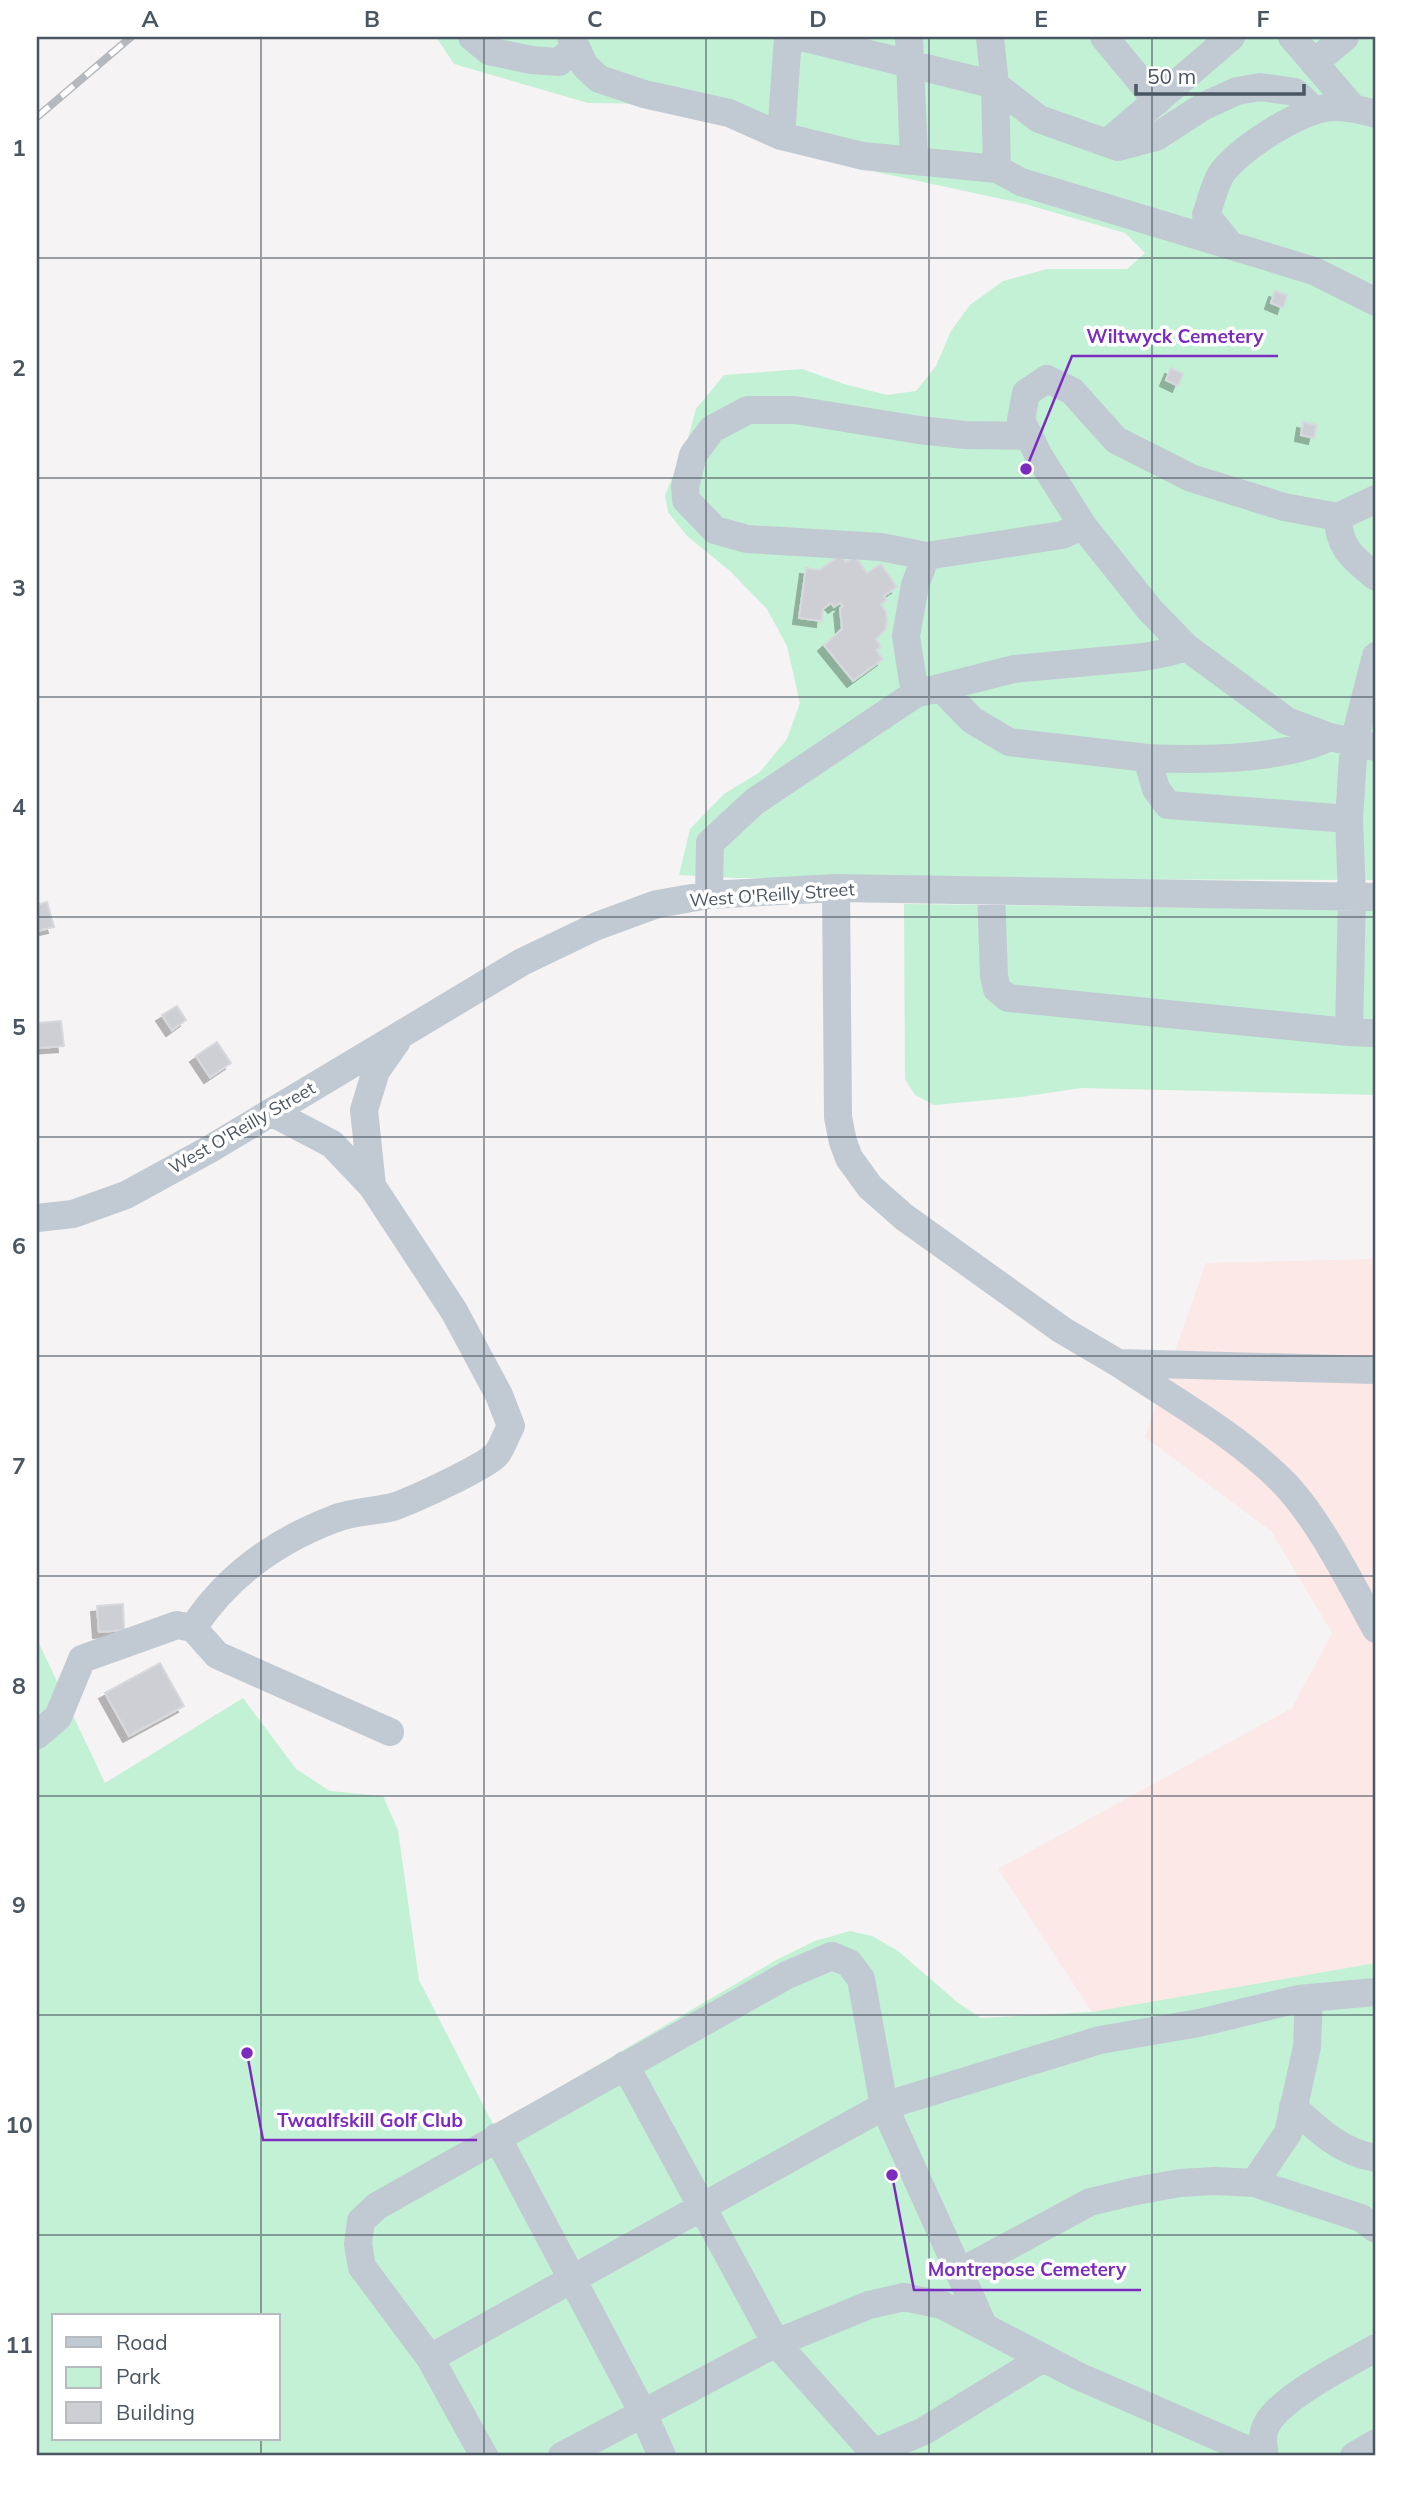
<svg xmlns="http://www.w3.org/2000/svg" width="1413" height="2493" font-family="Mulish,sans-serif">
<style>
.medical{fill:#fce8e6}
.green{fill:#c3f1d5;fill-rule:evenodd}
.building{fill:#cdcfd5;stroke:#d7d9de;stroke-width:2;filter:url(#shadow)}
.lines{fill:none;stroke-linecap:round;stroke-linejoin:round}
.minor{stroke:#c1cad2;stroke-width:28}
.rail-casing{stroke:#b5b8bd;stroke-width:8}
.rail{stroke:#fff;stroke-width:5;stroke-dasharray:16;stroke-linecap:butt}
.grid{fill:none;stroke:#4a5661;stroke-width:2;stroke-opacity:0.55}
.labels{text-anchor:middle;stroke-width:7;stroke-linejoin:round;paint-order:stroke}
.street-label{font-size:18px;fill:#4a5661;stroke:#fff}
.leader{fill:none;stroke:#7b2cbf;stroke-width:2.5}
.callout-dot{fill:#7b2cbf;stroke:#fff;stroke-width:2.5}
.callout-label{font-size:19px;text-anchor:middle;font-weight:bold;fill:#7b2cbf;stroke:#fff;stroke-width:7;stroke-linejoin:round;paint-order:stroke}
.neatline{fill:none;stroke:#4a5661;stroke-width:2.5}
.grid-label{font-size:23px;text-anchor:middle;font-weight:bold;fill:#4a5661}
</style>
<defs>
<filter id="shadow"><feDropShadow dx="-6" dy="6" stdDeviation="0" flood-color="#0004"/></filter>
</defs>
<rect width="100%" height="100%" fill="#f5f3f3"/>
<path class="medical" d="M1376,1259V1963L1092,2012L998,1869L1292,1708L1332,1633L1271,1531L1145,1437L1206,1263Z"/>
<path class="green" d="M436,37H1376V880L736,878L679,875L690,829L724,794L760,772L787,739L800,703L787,646L767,609L730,571L687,536L668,512L665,495L687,442L696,409L724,375L802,369L844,384L887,395L916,391L936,366L951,331L970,305L1003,281L1047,269H1127L1145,253L1125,233L1025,204L872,171L665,104L588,103L454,64Z
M904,904L1376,910V1095L1081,1088L1021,1097L934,1105L915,1095L905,1079Z
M37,1639L105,1783L243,1698L296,1769L330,1791L383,1796L398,1830L419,1980L494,2126L778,1959L815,1941L850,1931L872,1936L898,1951L957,2002L981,2018L1092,2012L1376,1963V2456H37ZM54,2316H278V2439H54Z"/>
<path class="building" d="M1275,291L1287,295L1283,308L1271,303Z
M1171,368L1183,374L1178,386L1166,380Z
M1303,422L1317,425L1314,438L1301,435Z
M841,555L846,562L855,556L867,573L881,564L897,587L884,596L887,600L881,604L886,612L887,621L885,630L876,639L881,647L876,650L883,659L853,681L824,645L842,629L840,608L843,606L840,603L834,607L831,603L823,609L822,621L799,618L806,568L819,570Z
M47,902L54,927L37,931V905Z
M177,1006L186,1020L172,1030L162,1015Z
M61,1021L64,1046L39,1048L37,1023Z
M217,1042L231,1063L210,1077L196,1056Z
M123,1604L124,1630L99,1632L97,1606Z
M160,1663L184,1706L129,1736L105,1693Z"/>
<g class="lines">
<path class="minor" d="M472,37L489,51L531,60L559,62L576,47
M571,37L585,66L599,79L644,94L729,113L781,136L863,156L997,169
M801,37L995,85L1039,119L1118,147L1156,137L1204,106L1237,91L1260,87L1295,92L1314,110
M909,37L914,160
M990,37L995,85L997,169L1021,182L1314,271L1376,302
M1104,37L1157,101
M1292,37L1353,108
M1314,63L1345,37
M781,136L788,37
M1107,143L1231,37
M1230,245L1206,215C1211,202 1215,181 1224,170C1244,146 1302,108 1334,107C1349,107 1362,110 1376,114
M1029,436L965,435L919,430L795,410H748L712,429L693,455L685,487L686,500L715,530L747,539L881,547L926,556L1062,535L1083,526
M1338,517L1376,499
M1376,577C1354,559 1338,548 1338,517L1284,507L1191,478L1116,440L1072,391L1047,379L1026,393L1021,420L1039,456L1083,526L1150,610L1186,647L1287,721L1330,737L1376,747
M942,689L972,720L1009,742L1147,758L1156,789L1168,805L1349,819
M915,694L906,636L915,585L926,556
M1147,758C1201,760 1281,761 1330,737
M836,888L838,1117L843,1142L849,1158L870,1187L904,1217L1062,1330L1118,1363L1376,1370
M991,891L994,976L997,989L1008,998L1349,1032L1376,1033
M709,895L710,843L754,802L915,694L1014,669L1144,657L1170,652L1186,647
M1349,1032L1352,896L1349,819L1354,742L1376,656
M271,1112L332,1144L372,1186L454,1311L499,1395L511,1426C506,1435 502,1448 496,1455C481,1469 417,1498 396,1506C376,1512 353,1511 334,1519C276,1541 227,1576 193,1628L217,1655L390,1732
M372,1186L364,1110L376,1071L397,1041
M37,1218L73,1214L126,1195L210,1149L522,962L597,926L657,904L709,895L836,888L1376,897
M1118,1363C1173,1400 1235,1434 1282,1481C1318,1517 1351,1584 1376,1629
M37,1735L58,1717L82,1659L177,1625L193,1628
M625,2065L776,2343L877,2456
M1293,2107C1318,2130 1342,2153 1376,2158
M497,2137L643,2413L662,2456
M1254,2183L1288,2133L1307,2047L1309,1998
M960,2272L1090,2202L1136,2191L1180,2183L1215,2181L1254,2183L1361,2218L1376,2229
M430,2358L884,2106L1100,2040L1199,2023L1298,1999L1376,1992
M875,2452L924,2431L1043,2358
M484,2456L430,2358L362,2267L358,2244L361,2221L377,2206L787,1975L832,1956L849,1963L861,1979L884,2106L984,2327
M562,2456L776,2343L869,2305L904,2297L942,2305L1078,2376L1262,2456
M1265,2456C1263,2444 1261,2435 1267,2424C1281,2397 1349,2363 1376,2348
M1354,2456L1376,2443"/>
<defs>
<path id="rail" d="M37,117L131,37"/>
</defs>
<use href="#rail" class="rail-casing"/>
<use href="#rail" class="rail"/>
</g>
<path class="grid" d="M261,37V2316M484,37V2456M706,37V2456M929,37V2456M1152,37V2456M37,258H1376M37,478H1376M37,697H1376M37,917H1376M37,1137H1376M37,1356H1376M37,1576H1376M37,1796H1376M37,2015H1376M37,2235H1376M261,2439V2456"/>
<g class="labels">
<g class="street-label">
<text transform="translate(772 895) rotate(-4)" y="6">West O'Reilly Street</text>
<text transform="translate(242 1128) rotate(-30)" y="6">West O'Reilly Street</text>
</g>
</g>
<path class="leader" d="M1026 469L1072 356H1278M247 2053L263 2140H477M892 2175L914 2290H1141"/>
<g class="callout-dot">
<circle cx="1026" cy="469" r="7"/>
<circle cx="247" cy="2053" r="7"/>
<circle cx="892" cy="2175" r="7"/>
</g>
<g class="callout-label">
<text x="1175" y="343">Wiltwyck Cemetery</text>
<text x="370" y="2127">Twaalfskill Golf Club</text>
<text x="1027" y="2276">Montrepose Cemetery</text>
</g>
<rect width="1413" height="2493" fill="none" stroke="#ffffff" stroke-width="77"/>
<rect x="52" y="2314" width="228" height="126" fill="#ffffff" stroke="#b7bbc0" stroke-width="2"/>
<rect x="66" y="2337" width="35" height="10" fill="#c1cad2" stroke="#b7bbc0" stroke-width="2"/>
<text x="116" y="2350" font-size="21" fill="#4a5661">Road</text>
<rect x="66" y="2367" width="35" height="21" fill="#c3f1d5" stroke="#b7bbc0" stroke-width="2"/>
<text x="116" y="2384" font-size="21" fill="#4a5661">Park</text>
<rect x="66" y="2402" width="35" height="21" fill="#cdcfd5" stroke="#b7bbc0" stroke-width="2"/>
<text x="116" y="2420" font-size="21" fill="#4a5661">Building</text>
<path d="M1136 84v10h168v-10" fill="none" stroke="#4a5661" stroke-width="3.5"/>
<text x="1147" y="84" font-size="21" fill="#4a5661" stroke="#ffffff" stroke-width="5" paint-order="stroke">50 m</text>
<rect x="38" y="38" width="1336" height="2416" class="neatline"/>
<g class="grid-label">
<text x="150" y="27">A</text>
<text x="372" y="27">B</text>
<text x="595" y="27">C</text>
<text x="818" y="27">D</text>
<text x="1041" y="27">E</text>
<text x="1263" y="27">F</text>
<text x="19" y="156">1</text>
<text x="19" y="376">2</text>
<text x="19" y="596">3</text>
<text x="19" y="815">4</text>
<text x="19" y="1035">5</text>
<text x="19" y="1254">6</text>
<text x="19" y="1474">7</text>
<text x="19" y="1694">8</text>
<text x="19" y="1913">9</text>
<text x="19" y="2133">10</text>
<text x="19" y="2353">11</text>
</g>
</svg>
